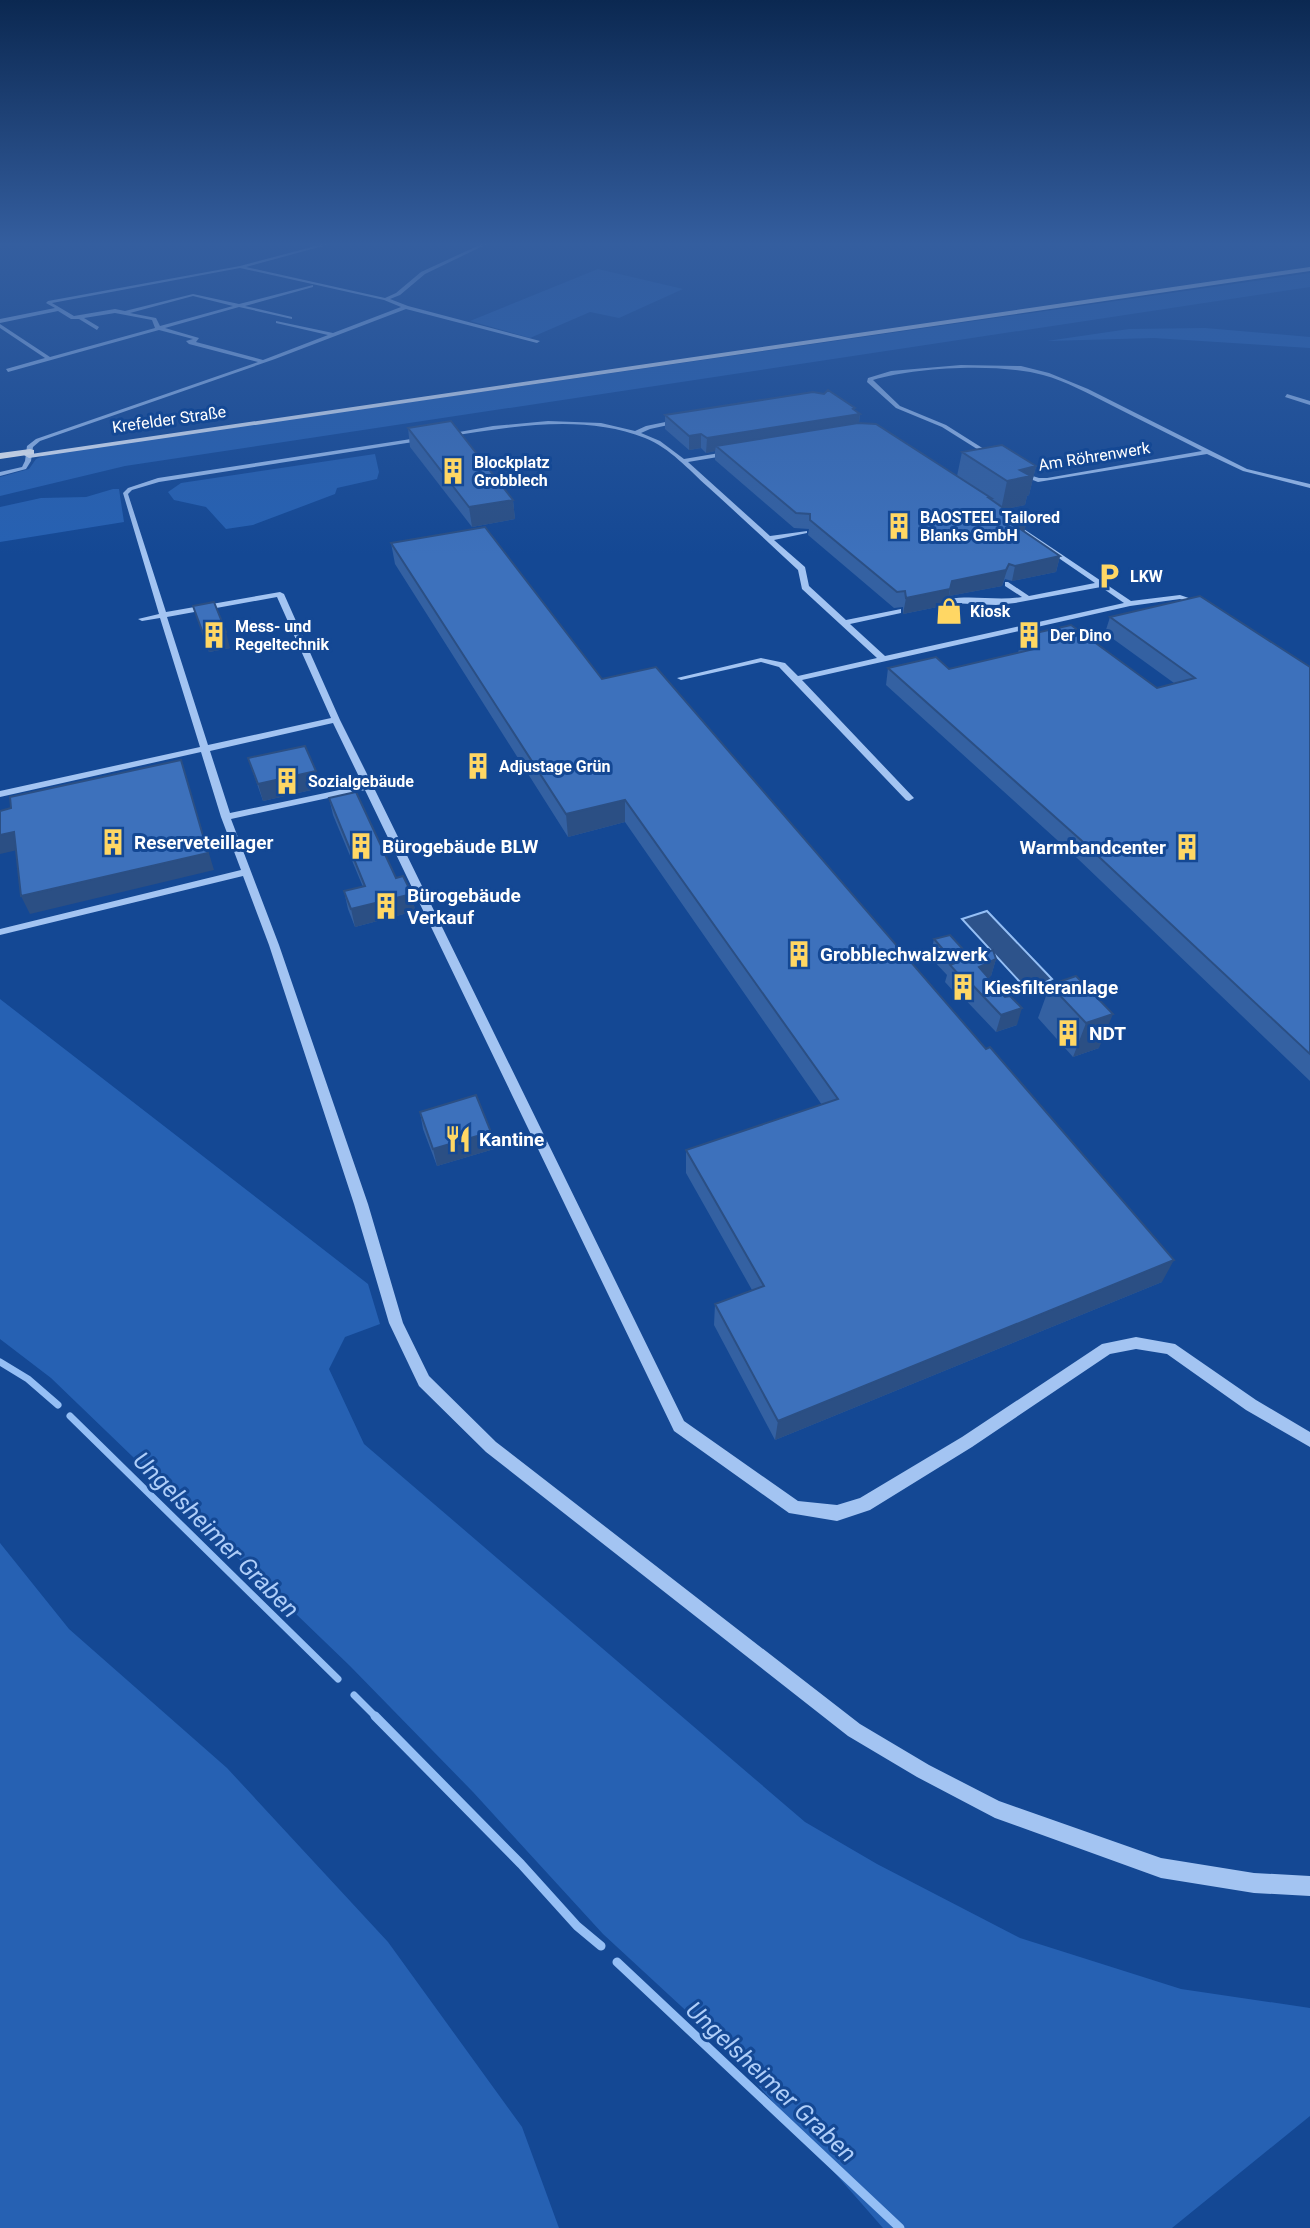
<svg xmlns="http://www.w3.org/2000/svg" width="1310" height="2228" font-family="Roboto,sans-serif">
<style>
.green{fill:#2661b3}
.water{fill:#2d538b;stroke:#95bff5;stroke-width:2}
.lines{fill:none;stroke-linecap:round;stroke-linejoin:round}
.stream-far1{stroke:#95bff5;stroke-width:7}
.stream{stroke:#95bff5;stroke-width:9}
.minor{fill:#a3c4f2;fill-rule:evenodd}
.major{fill:#eef4ff;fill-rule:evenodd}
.highway{fill:#fff;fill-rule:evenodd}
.wall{fill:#3461a2}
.shaded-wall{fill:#2b4f84}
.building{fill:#3d71bc;stroke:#2b4f84;stroke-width:2}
.labels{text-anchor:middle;stroke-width:6;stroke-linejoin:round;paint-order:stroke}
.far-street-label{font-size:16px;fill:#fff;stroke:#144894}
.far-poi-label{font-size:16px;font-weight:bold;fill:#fff;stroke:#144894;text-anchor:start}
.poi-label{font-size:19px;font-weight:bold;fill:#fff;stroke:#144894;text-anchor:start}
.near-water-label{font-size:24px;font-style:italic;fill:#afcef9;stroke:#144894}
</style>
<rect width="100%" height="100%" fill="#144894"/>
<path class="green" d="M598,269L683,289L619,318L590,312L530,338L470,321Z
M1310,273V287L125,466L0,496V477L29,469L36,459L47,454Z
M1205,328L1310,337V348L1154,338L1047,341L1129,329Z
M375,454L379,472L377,479L337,488L335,494L253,525L226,529L206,507L174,500L168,492L181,483Z
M113,489H119L124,522L0,542V507L41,498L86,497Z
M0,999L368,1284L380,1324L345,1337L329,1369L364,1444L805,1822L877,1864L1020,1938L1181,1989L1310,2008V2116L1172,2228H883L721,2043L603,1934L473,1792L350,1666L51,1378L0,1339Z
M0,1543L69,1629L227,1768L388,1942L522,2127L559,2228H0Z"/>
<path class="water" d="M987,911L1052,979L1046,982L1051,988L1031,994L962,919Z"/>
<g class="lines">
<path class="stream-far1" d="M0,1362L28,1379L58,1405
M70,1416L338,1679
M354,1695L377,1718"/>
<path class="stream" d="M375,1716L521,1864L577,1926L601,1946
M617,1962L900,2228"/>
<path class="minor" d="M327,243H334L246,267L385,298L396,293L421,272L484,243H489L425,274L400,295L390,299L408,306L540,341L537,343L406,309L275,359L40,441L33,447L31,461L26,469L0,476V472L22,467L25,461L27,446L36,439L258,362L189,344L186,341L193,339L159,330L8,372L6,369L45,358L0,328V324L50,357L155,328L152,320L115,313L84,318L99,327L97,330L79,319H71L58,311L0,323V319L55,308L46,303L48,301L240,266ZM240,268L384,300L401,307L333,333L276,321V323L328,335L263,360L196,342L199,338L165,328L239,307L292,319V317L245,306L313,287V285L239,304L193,294L125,311L115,309L74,316L52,303ZM193,296L233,306L160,326L156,318L130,313Z
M961,365L1021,366L1049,373L1088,389L1247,469L1310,484V488L1243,471L1207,454L1038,482L1017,474L1020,472L1039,478H1047L1202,451C1172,436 1141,420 1111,405C1089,394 1066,381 1043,375C998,363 917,367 873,380L900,406L946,425L995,456L993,459L942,427L896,408L867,382L868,378L891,371Z
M1287,394L1310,401V405L1285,397Z
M680,419L682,422L650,429L641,433L660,441L684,459L856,430L881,433L1131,601L1180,595L1206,604L1202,606L1180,599L1130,606L802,680L914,798L909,801L906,800L779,667L761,662L681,680L677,678L761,658L785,663L798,676L877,658L802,589L798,570C768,542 739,515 708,487C689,470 670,448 645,438C583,413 509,427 445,437L442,435L493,426L548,421L601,423L635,431L646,426ZM856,434L878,436L884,438L1095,583L1029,596L1008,582H1005V586L1022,597C997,601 973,595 949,599V603L996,605L1015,603L1101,587L1124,603L885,656L850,624L901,613V609L846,620L809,586L805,567L774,540L807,533V531L770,536L688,462Z
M424,437L426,440L159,482L132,490L128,494L166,612L280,592L284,594L340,720L372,784L375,786L374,788L684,1421L798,1501L837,1505L860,1498L962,1437L1102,1344L1136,1337L1175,1344L1256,1400L1310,1432V1447L1246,1410L1167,1354L1136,1349L1110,1354L972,1447L870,1510L837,1521L789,1513L674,1431L365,790L231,819L279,945L368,1204L403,1323L429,1376L496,1442L860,1724L929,1765L999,1801L1161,1858L1254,1873L1310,1876V1896L1254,1893L1161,1878L995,1818L917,1777L848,1736L486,1452L419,1386L389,1323L354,1204L269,945L243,876L0,935V929L241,870L221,817L201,752L0,797V791L200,747L160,618L142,621L138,619L159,614L123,493L128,488L158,478ZM277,597L331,718L208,745L167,617ZM333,723L363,785L230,813L210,751Z"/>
<path class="major" d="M1310,267V271L29,458L24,455Z"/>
<path class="highway" d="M30,449L34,450V454L0,459V453Z"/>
</g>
<path class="wall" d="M855,410L860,414L859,423L957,476L962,452L1036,466L1029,495L1027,496L1025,505L1005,509L1026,524L1024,531L1060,556L1056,572L1012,581L1005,579L1002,586L949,596L947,605L903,614V607L894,608L808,535L809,529L794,528L715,460V451L706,453L701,448L689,450L665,429V415Z
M408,428L513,500L515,519L472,527L410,447Z
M391,543L602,679L1162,1282L775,1440L714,1325L715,1304L752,1290L686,1173V1150L822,1105L625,822L568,837L395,564Z
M193,606L230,648L209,652Z
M1110,617L1310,667V1081L1077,858L886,685L888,668L949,669L1018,653L1022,636L1157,688L1174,683L1105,633Z
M248,758L320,788L263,801Z
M329,798L396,878L412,894L415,911L355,927L348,909L344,891L363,887L333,815Z
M934,939L971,958L996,959L991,976L988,977L1017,1025L996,1032L958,992L955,993L945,982L947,975L930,957Z
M1076,976L1099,1048L1073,1057L1038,1018L1050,985Z
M420,1112L491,1132L494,1149L437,1166L423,1129Z"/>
<path class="shaded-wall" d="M855,408L854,415L860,414L858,428L716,446L715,451L706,453L707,438Z
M701,434V448L689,450V436Z
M1036,466L1029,495L1027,496L1025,505L1001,510L1007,481L1020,470Z
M513,500L515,519L472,527L469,507Z
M1026,524L1023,539L1016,526Z
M1060,556L1056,572L1012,581L1015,566Z
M1009,564L1002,586L949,596L952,581Z
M950,589L947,605L903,614L906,598Z
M226,632L230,648L209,652L204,636Z
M181,760L214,870L30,914L21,896Z
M316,771L320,788L263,801L258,784Z
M625,800V822L568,837L566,814Z
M14,832L22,849L0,854V835Z
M412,894L415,911L355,927L351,909Z
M996,959L991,976L974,984L979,967Z
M963,975L958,992L955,993L960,976Z
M1022,1008L1017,1025L996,1032L1001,1015Z
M1113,1014L1099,1048L1073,1057L1086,1023Z
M491,1132L494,1149L437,1166L433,1149Z
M1174,1260L1162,1282L775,1440L778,1421Z"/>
<path class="building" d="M828,390L855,408L853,409L860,414L707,438L701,434L689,436L665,415L813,392L824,394Z
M451,421L513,500L469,507L408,428Z
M858,423L876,424L991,498H989L1026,524L1016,526L1060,556L1015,566L1009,564L1006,570L952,581L950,589L906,598L905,591L897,592L810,520V514L796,513L716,446Z
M1002,445L1036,466L1020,470L1031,476L1007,481L962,452Z
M485,527L602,679L656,667L986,1049L990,1047L1174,1260L778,1421L715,1304L764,1286L686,1150L838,1099L625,800L566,814L391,543Z
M1200,596L1310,667V1054L1082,841L888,668L936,657L949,669L1038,648L1022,636L1071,625L1157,688L1195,678L1110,617Z
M214,602L226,632L204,636L193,606Z
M305,746L316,771L258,784L248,758Z
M181,760L208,853L21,896L14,832L0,835V811L11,808L10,797Z
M356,792L396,878L403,876L412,894L351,909L344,891L365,886L329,798Z
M950,935L971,958L993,950L996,959L979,967L1005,997L1010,996L1022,1008L1001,1015L963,975L960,976L950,965L955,963L934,939Z
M1076,976L1113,1014L1086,1023L1050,985Z
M476,1095L491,1132L433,1149L420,1112Z"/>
<linearGradient id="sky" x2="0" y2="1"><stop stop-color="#0b2851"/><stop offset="0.44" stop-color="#345e9f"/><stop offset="1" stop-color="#345e9f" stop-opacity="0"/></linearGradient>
<rect width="1310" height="555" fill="url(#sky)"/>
<defs>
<symbol id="building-bare" viewBox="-9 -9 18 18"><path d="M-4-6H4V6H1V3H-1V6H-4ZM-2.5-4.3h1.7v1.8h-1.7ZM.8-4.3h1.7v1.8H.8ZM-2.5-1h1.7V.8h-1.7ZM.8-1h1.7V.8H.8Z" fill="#ffd764" stroke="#144894" stroke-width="2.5" paint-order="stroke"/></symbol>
<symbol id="parking-bare" viewBox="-9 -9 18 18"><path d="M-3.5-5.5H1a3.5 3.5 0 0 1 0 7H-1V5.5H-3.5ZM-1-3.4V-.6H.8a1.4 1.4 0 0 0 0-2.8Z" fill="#ffd764" stroke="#144894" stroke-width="2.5" paint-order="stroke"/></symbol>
<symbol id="shop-bare" viewBox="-9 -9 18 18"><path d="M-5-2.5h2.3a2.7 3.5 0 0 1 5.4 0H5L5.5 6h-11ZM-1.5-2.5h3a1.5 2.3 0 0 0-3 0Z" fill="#ffd764" stroke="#144894" stroke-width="2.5" paint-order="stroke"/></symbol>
<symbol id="restaurant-bare" viewBox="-9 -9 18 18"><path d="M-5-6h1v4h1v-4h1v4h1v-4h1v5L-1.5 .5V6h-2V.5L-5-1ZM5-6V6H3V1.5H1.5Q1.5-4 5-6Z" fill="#ffd764" stroke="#144894" stroke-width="2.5" paint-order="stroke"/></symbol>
</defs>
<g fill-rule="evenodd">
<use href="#building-bare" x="434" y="452" width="38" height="38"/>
<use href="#building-bare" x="880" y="507" width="38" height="38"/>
<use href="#parking-bare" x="1090" y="557" width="38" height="38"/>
<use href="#shop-bare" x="930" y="592" width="38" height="38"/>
<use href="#building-bare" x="195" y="616" width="38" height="38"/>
<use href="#building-bare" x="1010" y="616" width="38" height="38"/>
<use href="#building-bare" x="459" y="747" width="38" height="38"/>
<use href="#building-bare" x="268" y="762" width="38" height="38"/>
<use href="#building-bare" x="94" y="823" width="38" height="38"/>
<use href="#building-bare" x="342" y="827" width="38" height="38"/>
<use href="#building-bare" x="1168" y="828" width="38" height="38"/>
<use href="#building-bare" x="367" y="887" width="38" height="38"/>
<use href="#building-bare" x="780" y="935" width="38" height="38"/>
<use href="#building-bare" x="944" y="968" width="38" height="38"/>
<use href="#building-bare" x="1049" y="1014" width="38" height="38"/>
<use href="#restaurant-bare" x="439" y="1120" width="38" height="38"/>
</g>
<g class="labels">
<g class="far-street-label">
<text transform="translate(169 419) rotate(-8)" y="6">Krefelder Straße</text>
<text transform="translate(1094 456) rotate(-9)" y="6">Am Röhrenwerk</text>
</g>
<g class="far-poi-label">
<text x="474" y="468">Blockplatz<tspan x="474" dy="18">Grobblech</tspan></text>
<text x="920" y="523">BAOSTEEL Tailored<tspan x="920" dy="18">Blanks GmbH</tspan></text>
<text x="1130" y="582">LKW</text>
<text x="970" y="617">Kiosk</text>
<text x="235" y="632">Mess- und<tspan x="235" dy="18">Regeltechnik</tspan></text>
<text x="1050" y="641">Der Dino</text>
<text x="499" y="772">Adjustage Grün</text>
<text x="308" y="787">Sozialgebäude</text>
</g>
<g class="poi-label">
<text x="134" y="849">Reserveteillager</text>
<text x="382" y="853">Bürogebäude BLW</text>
<text x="1166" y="854" text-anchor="end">Warmbandcenter</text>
<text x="407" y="902">Bürogebäude<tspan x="407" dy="22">Verkauf</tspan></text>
<text x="820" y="961">Grobblechwalzwerk</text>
<text x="984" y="994">Kiesfilteranlage</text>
<text x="1089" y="1040">NDT</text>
<text x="479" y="1146">Kantine</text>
</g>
<g class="near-water-label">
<text transform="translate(216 1535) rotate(45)" y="8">Ungelsheimer Graben</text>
<text transform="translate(771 2082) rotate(43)" y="8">Ungelsheimer Graben</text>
</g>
</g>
</svg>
